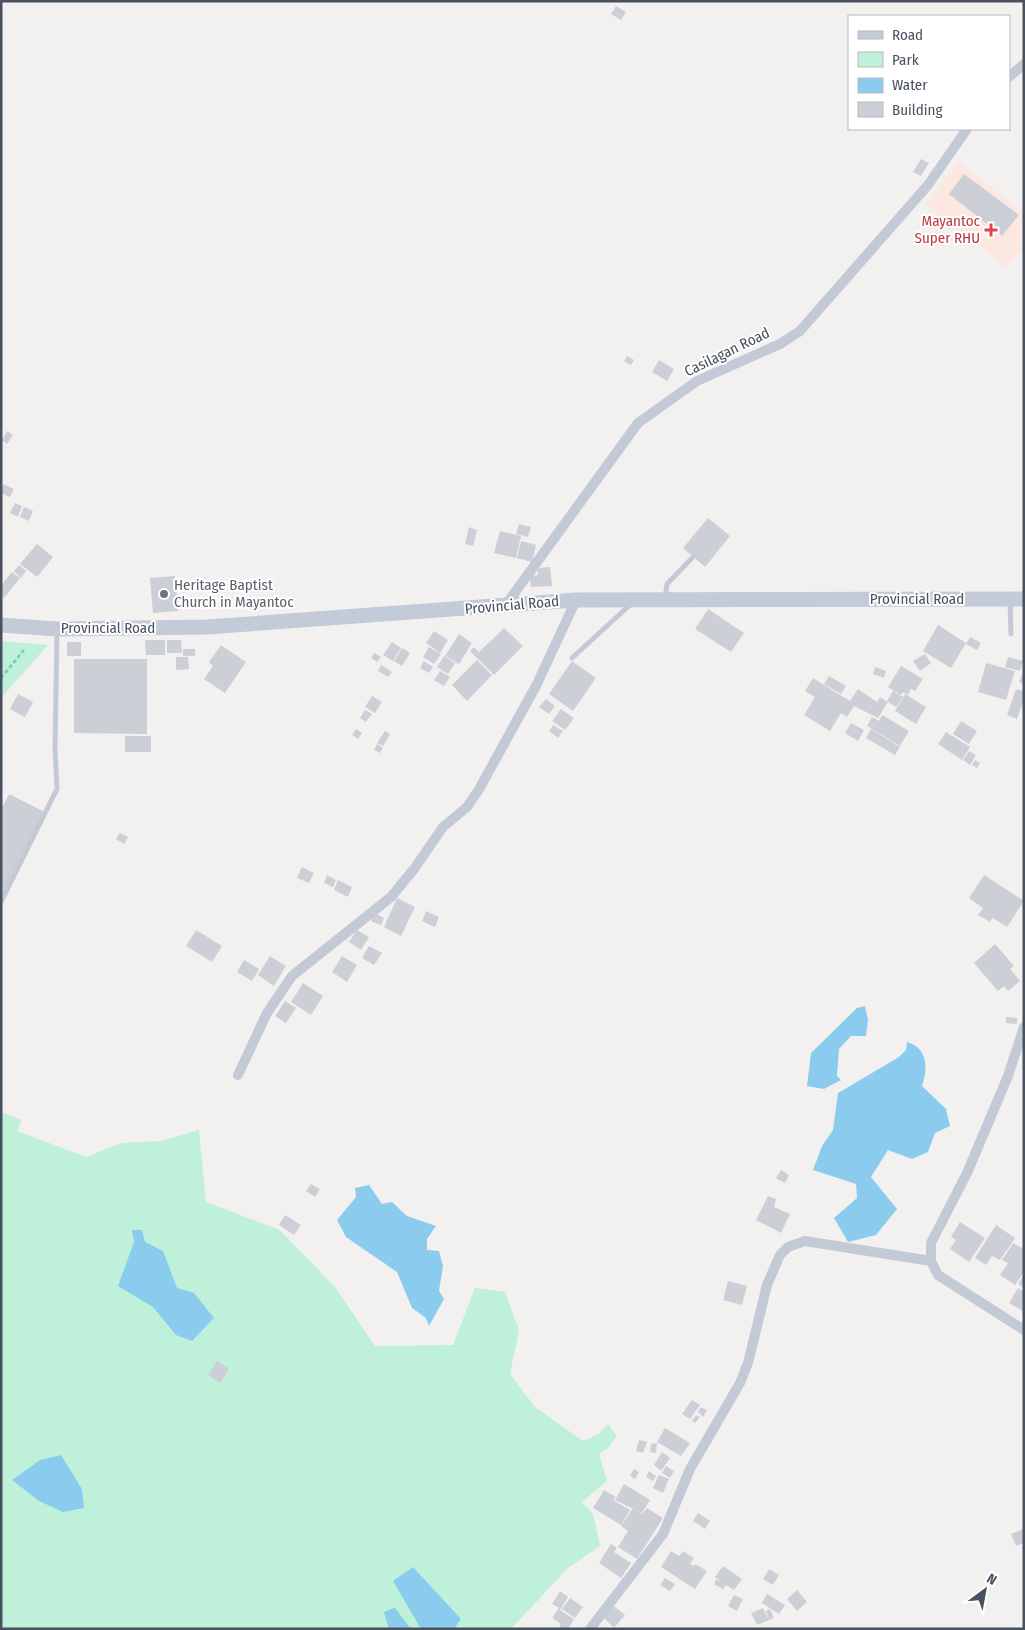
<svg xmlns="http://www.w3.org/2000/svg" width="1025" height="1630" font-family="'Fira Sans Condensed',sans-serif">
<style>
.medical{fill:#fce7e1}
.green{fill:#bff0d9}
.water{fill:#8bccee}
.building{fill:#cccfd6}
.lines{fill:none;stroke-linecap:round;stroke-linejoin:round}
.path{stroke:#76cfaf;stroke-width:2.5;stroke-dasharray:4 2.5;stroke-linecap:butt}
.lane{stroke:#c4cad5;stroke-width:5}
.street{stroke:#c4cad5;stroke-width:10}
.secondary{stroke:#c3cbd9;stroke-width:15}
.health-dot{fill:#e0444e;stroke:#fff;stroke-width:2}
.worship-dot{fill:#6b7280;stroke:#fff;stroke-width:2}
.labels{text-anchor:middle;stroke-width:4;stroke-linejoin:round;paint-order:stroke}
.health-label{font-size:15px;fill:#be3a42;stroke:#fff;text-anchor:end}
.street-label{font-size:15px;fill:#48515e;stroke:#fff}
.worship-label{font-size:15px;fill:#5b616d;stroke:#fff;text-anchor:start}
</style>
<rect width="100%" height="100%" fill="#f3f1f0"/>
<path class="medical" d="M958,161L1024,213V247L1007,268L926,205Z"/>
<path class="green" d="M1,641L48,645L1,698Z
M1,1112L22,1120L17,1131L86,1157L121,1143L161,1141L199,1130L206,1202L280,1230L335,1287L375,1346L453,1345L475,1288L505,1292L519,1330L510,1374L535,1407L583,1441L599,1434L608,1424L617,1436L608,1448L599,1454L607,1481L582,1502L593,1514L600,1546L568,1568L511,1629H1Z"/>
<path class="water" d="M865,1006L868,1020L866,1036H851L839,1049L837,1076L841,1080L824,1089L807,1086L811,1053L857,1008Z
M907,1042C928,1048 928,1068 922,1086L946,1109L950,1126L935,1133L928,1152L912,1159L888,1150L871,1177L897,1209L876,1235L848,1242L834,1218L857,1198L856,1184L813,1170L822,1146L833,1130L838,1093L899,1057L906,1050Z
M369,1185L382,1204L392,1202L407,1216L436,1226L427,1239V1250L439,1251L443,1266L439,1291L444,1299L429,1326L426,1318L412,1308L397,1272L346,1237L337,1220L356,1197L355,1188Z
M132,1230H142L145,1242L163,1251L177,1288L194,1293L214,1318L192,1341L176,1335L153,1307L118,1286L134,1242Z
M61,1455L82,1489L84,1508L63,1512L39,1501L12,1480L40,1460Z
M413,1567L461,1619L454,1629H421L393,1581Z
M394,1608H395L411,1629H389L384,1612Z"/>
<path class="building" d="M616,6L626,12L621,20L611,14Z
M921,159L929,163L921,176L913,172Z
M964,174L1019,215L1002,236L949,194Z
M627,356L634,360L631,365L624,361Z
M659,360L674,369L667,381L652,372Z
M7,431L13,435L7,444L2,440Z
M3,484L14,489L10,497L1,493Z
M15,503L22,506L18,517L10,513Z
M24,507L33,511L29,521L20,517Z
M708,518L730,536L705,567L683,548Z
M519,524L531,527L528,537L516,534Z
M469,527L477,530L473,546L465,544Z
M500,531L521,536L516,558L494,553Z
M521,541L536,545L532,562L517,558Z
M37,544L53,557L37,577L20,564Z
M19,565L26,571L21,578L14,571Z
M550,567L552,586L531,587L530,576L538,575L537,568Z
M12,572L20,578L3,599L1,585Z
M175,576L178,611L153,613L150,578Z
M708,609L744,633L731,652L695,629Z
M938,625L966,643L951,668L923,651Z
M504,628L523,646L494,675L470,651L474,647L479,652Z
M434,631L448,640L440,653L426,643Z
M459,634L472,643L459,664L445,656Z
M970,637L981,643L977,650L966,644Z
M145,640H165V655H146Z
M167,640H181L182,653H167Z
M67,642H81V656H67Z
M392,642L401,648L393,661L383,655Z
M221,645L246,662L225,693L204,679L213,666L209,662Z
M429,647L441,654L434,664L423,657Z
M402,648L410,653L402,666L394,661Z
M183,649H195V656H183Z
M374,653L381,657L377,662L371,658Z
M925,654L931,663L920,671L913,661Z
M444,656L455,663L448,674L437,667Z
M176,657H188L189,669L176,670Z
M1008,657L1023,661L1020,671L1005,667Z
M74,659H147V734L74,733Z
M477,660L492,675L467,701L452,685Z
M424,661L433,667L429,673L420,668Z
M572,661L596,678L573,711L549,694Z
M986,663L1015,671L1006,700L978,692Z
M381,665L392,672L388,677L378,671Z
M901,666L923,679L915,691L911,689L908,695L903,692L901,695L888,687Z
M875,667L886,671L884,678L873,674Z
M440,671L450,677L444,686L434,680Z
M1022,674L1024,675V685L1019,682Z
M829,676L846,686L841,694L824,684Z
M813,678L850,701L858,689L877,702L880,697L888,702L878,718L854,706L847,717L841,713L830,731L804,715L815,697L805,691Z
M1016,689L1024,691V699L1017,719L1007,715Z
M893,691L903,697L896,707L887,701Z
M18,694L33,702L25,717L10,709Z
M905,694L926,707L916,724L895,711Z
M372,696L382,702L375,713L365,707Z
M546,699L555,706L549,714L539,707Z
M561,709L574,718L565,730L552,721Z
M365,710L372,714L366,722L360,718Z
M882,715L909,731L900,746L867,726L872,717L879,721Z
M961,721L977,731L969,744L953,734Z
M851,723L864,730L858,741L845,733Z
M553,725L563,731L558,738L549,731Z
M356,729L362,733L358,739L352,735Z
M871,729L900,747L895,755L866,738Z
M385,731L390,734L383,746L377,743Z
M946,732L970,747L962,760L938,744Z
M125,736H151V752H125Z
M377,744L383,748L380,753L374,750Z
M969,751L976,755L970,765L963,760Z
M975,760L980,763L977,768L972,765Z
M9,794L45,812L1,899V810Z
M120,833L128,837L124,844L116,839Z
M302,867L314,873L309,883L297,878Z
M327,875L336,880L333,887L324,883Z
M984,875L1024,901L1007,927L993,918L990,922L978,915L983,908L969,898Z
M338,880L352,887L348,897L334,890Z
M397,898L415,907L401,936L384,927Z
M426,911L439,917L435,927L422,921Z
M375,913L384,918L381,925L371,921Z
M196,930L222,946L212,962L186,946Z
M357,930L369,937L361,950L349,942Z
M995,944L1014,966L1010,969L1020,981L1008,991L1004,986L998,991L974,963Z
M369,946L382,953L374,965L362,958Z
M270,956L286,966L274,986L258,975Z
M342,956L357,965L347,982L332,972Z
M244,960L259,969L252,981L237,972Z
M303,983L323,996L311,1015L291,1002Z
M285,1001L296,1008L286,1023L275,1016Z
M1006,1017L1017,1018V1024L1006,1023Z
M781,1170L789,1175L785,1183L776,1178Z
M311,1184L320,1189L315,1197L306,1191Z
M768,1196L776,1199L774,1207L790,1214L781,1233L756,1220Z
M285,1215L301,1225L294,1235L279,1225Z
M960,1222L985,1238L969,1262L950,1249L956,1240L951,1237Z
M996,1225L1015,1238L1000,1260L992,1256L986,1265L975,1258Z
M1013,1243L1024,1249V1272L1015,1285L1000,1275L1008,1263L1002,1260Z
M1024,1275V1288L1018,1284Z
M728,1281L747,1286L742,1305L723,1300Z
M1018,1288L1024,1292L1023,1311L1009,1303Z
M217,1361L229,1369L220,1383L208,1375Z
M692,1400L700,1405L690,1419L682,1414Z
M701,1407L707,1410L703,1417L698,1412Z
M696,1415L700,1417L695,1423L692,1421Z
M665,1428L690,1443L681,1456L657,1442Z
M639,1440L647,1442L643,1453L636,1451Z
M657,1443L656,1453L650,1452L651,1444Z
M662,1452L670,1458L661,1471L654,1465Z
M666,1466L674,1471L670,1478L662,1473Z
M634,1469L639,1472L635,1479L630,1476Z
M649,1471L656,1476L653,1481L646,1477Z
M659,1475L669,1479L663,1493L653,1488Z
M624,1484L650,1500L642,1513L615,1500Z
M604,1490L616,1497L613,1500L630,1510L621,1525L593,1508Z
M633,1508L642,1514L647,1508L663,1518L637,1559L618,1547L628,1531L621,1526Z
M698,1513L710,1521L705,1529L693,1521Z
M1024,1529V1543L1016,1546L1011,1534Z
M611,1544L617,1548L614,1552L631,1563L621,1578L599,1563Z
M671,1551L679,1556L683,1551L694,1558L690,1564L694,1566L695,1564L707,1571L695,1589L661,1567Z
M723,1566L742,1579L734,1590L726,1585L723,1589L714,1584L716,1579L722,1582L715,1577Z
M769,1569L779,1575L773,1585L763,1579Z
M665,1578L675,1584L670,1591L660,1585Z
M797,1590L807,1602L797,1611L787,1599Z
M560,1591L568,1597L560,1610L574,1619L568,1629H558L561,1624L552,1618L559,1608L552,1604Z
M767,1594L785,1605L779,1614L762,1603Z
M734,1595L743,1599L737,1611L728,1606Z
M570,1598L583,1607L575,1618L562,1609Z
M614,1606L625,1615L614,1628L604,1618Z
M763,1608L769,1620L757,1625L751,1613Z
M770,1609L774,1618L769,1620L766,1611Z"/>
<g class="lines">
<path class="path" d="M1,678L24,650"/>
<path class="lane" d="M665,599L667,584L692,558
M1010,600L1011,634
M572,658L632,603
M1,902L57,789L55,748L57,632"/>
<path class="street" d="M1009,77L1024,64
M505,606L638,423L697,381L780,344L800,331L928,185L967,129
M1024,1027L1008,1076L967,1173L931,1243V1261L938,1275L1024,1330
M238,1075L267,1013L292,976L391,897L414,869L443,827L467,807L478,791L536,686L576,600
M590,1629L663,1534L690,1469L740,1383L748,1363L767,1285L780,1255L788,1247L805,1241L931,1261"/>
<path class="secondary" d="M1,625L57,629L207,627L576,600L1024,599"/>
</g>
<path class="health-dot" d="M988.5 222.5h5v5h5v5h-5v5h-5v-5h-5v-5h5z"/>
<circle class="worship-dot" cx="164" cy="594" r="5"/>
<g class="labels">
<g class="health-label">
<text x="980" y="226">Mayantoc<tspan x="980" dy="17">Super RHU</tspan></text>
</g>
<g class="street-label">
<text transform="translate(727 352) rotate(-26)" y="5">Casilagan Road</text>
<text x="917" y="604">Provincial Road</text>
<text transform="translate(512 605) rotate(-5)" y="5">Provincial Road</text>
<text x="108" y="633">Provincial Road</text>
</g>
<g class="worship-label">
<text x="174" y="590">Heritage Baptist<tspan x="174" dy="17">Church in Mayantoc</tspan></text>
</g>
</g>
<rect width="1025" height="1630" fill="none" stroke="#48515e" stroke-width="5"/>
<rect x="848" y="15" width="162" height="115" fill="#ffffff" stroke="#b6b9bf"/>
<rect x="858" y="31" width="25" height="8" fill="#c3cbd9" stroke="#b6b9bf"/>
<text x="892" y="40" font-size="15" fill="#48515e">Road</text>
<rect x="858" y="52" width="25" height="15" fill="#bff0d9" stroke="#b6b9bf"/>
<text x="892" y="65" font-size="15" fill="#48515e">Park</text>
<rect x="858" y="78" width="25" height="15" fill="#8bccee" stroke="#b6b9bf"/>
<text x="892" y="90" font-size="15" fill="#48515e">Water</text>
<rect x="858" y="102" width="25" height="15" fill="#cccfd6" stroke="#b6b9bf"/>
<text x="892" y="115" font-size="15" fill="#48515e">Building</text>
<g transform="translate(985 1590) rotate(32)" stroke="#ffffff" stroke-width="4" paint-order="stroke">
<path d="M0-4L9 19L0 12L-9 19Z" fill="#48515e"/>
<text y="-8" font-size="14" font-weight="bold" text-anchor="middle" fill="#48515e">N</text>
</g>
</svg>
